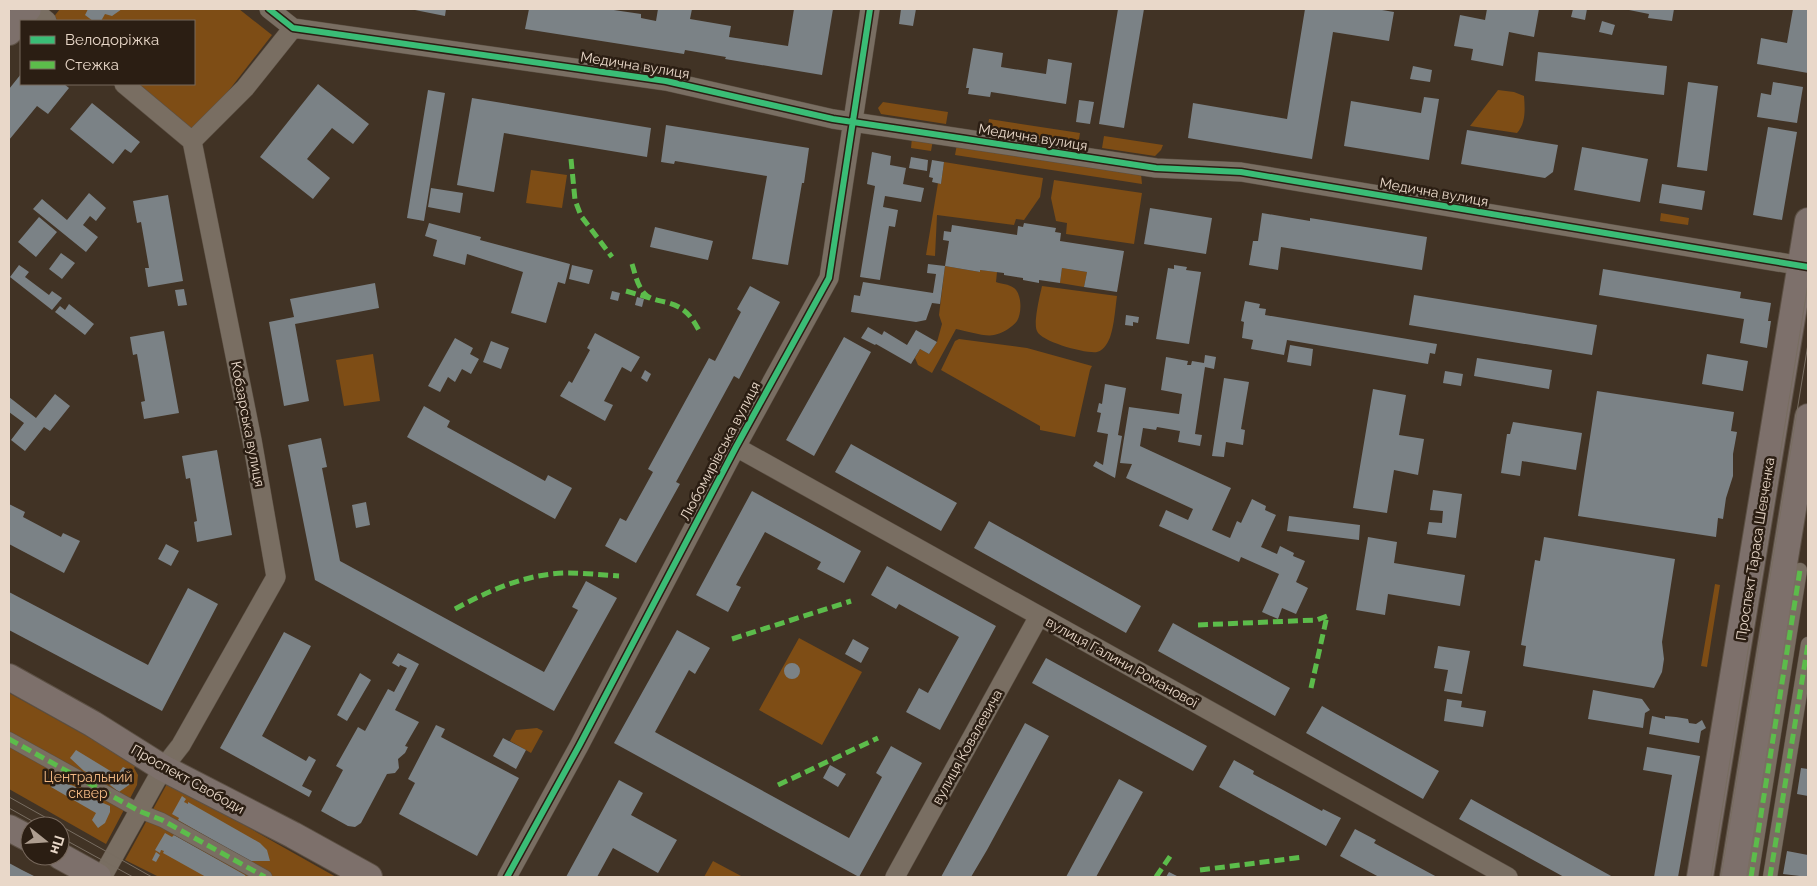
<svg xmlns="http://www.w3.org/2000/svg" width="1817" height="886" font-family="Raleway,sans-serif">
<style>
.green{fill:#7e4d15}
.building{fill:#7b8286}
.lines{fill:none;stroke-linecap:round;stroke-linejoin:round}
.pedestrian-casing{stroke:#5c5044;stroke-width:15}
.minor-casing{stroke:#5c5044;stroke-width:20}
.secondary-casing{stroke:#5c5044;stroke-width:28}
.pedestrian{stroke:#796e62;stroke-width:14}
.minor{stroke:#796e62;stroke-width:19}
.secondary{stroke:#7d706b;stroke-width:26}
.tram{stroke:#786d61;stroke-width:1}
.quiet{stroke:#5cbc4b;stroke-width:5;stroke-dasharray:10 5;stroke-linecap:butt}
.cycleway-casing{stroke:#2b1e13;stroke-width:9}
.cycleway{stroke:#3abd76;stroke-width:6}
.labels{text-anchor:middle;stroke-width:5;stroke-linejoin:round;paint-order:stroke}
.street-label{font-size:14px;fill:#e9d8c9;stroke:#2b1e13}
.park-label{font-size:14px;fill:#f2b984;stroke:#2b1e13}
</style>
<rect width="100%" height="100%" fill="#413325"/>
<path class="green" d="M60,9H239L272,35L195,134L132,84H194V21H54L52,19Z
M1498,90L1514,92L1524,96C1525,109 1526,123 1517,133L1470,126Z
M883,102L948,112L946,124L881,114L878,108Z
M989,119L1080,133L1078,145L987,131Z
M1104,136L1163,145L1161,150L1155,156L1102,148Z
M912,137L933,140L931,151L911,148Z
M957,144L1141,174L1142,184L955,155Z
M944,162L1043,178L1040,197L1024,220L1016,219L1014,225L937,215L935,256L926,255L938,183L941,184Z
M531,170L567,175L562,208L526,203Z
M1054,180L1142,193L1134,244L1066,234L1067,223L1056,221L1051,198Z
M1661,213L1689,218L1688,225L1660,221Z
M945,266L980,272V270L997,272L996,282C1001,284 1009,284 1014,288C1022,294 1022,313 1017,321C1013,327 1001,334 994,335C985,337 966,331 956,329L932,373L918,365L915,358L920,349L929,354L937,342L942,324L939,315Z
M1062,268L1087,272L1084,287L1060,283Z
M1042,286L1117,296C1115,309 1114,335 1106,345C1104,348 1101,351 1097,352C1087,354 1041,342 1037,331C1033,324 1040,295 1042,286Z
M959,339L1027,348L1092,366L1090,370L1075,437L1040,430V426L941,370L955,341Z
M373,354L380,401L344,406L336,360Z
M1715,584L1720,585L1707,667L1701,666Z
M799,638L862,672L822,745L759,710Z
M9,693L137,764L134,768L138,775L137,785L106,844L9,789Z
M537,728L543,731L531,753L510,741L516,730Z
M168,782L336,877H159L125,860Z
M713,861L743,877H704Z"/>
<path class="building" d="M88,9H122L112,16L105,14L101,21H93L85,15Z
M410,9H446L445,16Z
M529,9H607L641,14V18L656,21L658,9H692L690,19L731,26L729,37L788,46L794,9H833L822,75L725,59L726,57L685,50L684,54L525,29Z
M901,9H916L913,26L899,24Z
M1118,9H1144L1124,128L1099,124Z
M1305,9H1376L1394,12L1389,41L1333,32L1312,159L1188,138L1193,103L1287,119Z
M1487,9H1539L1534,37L1509,32L1503,66L1471,60L1473,49L1454,46L1460,15L1485,20Z
M1573,9H1587L1585,20L1571,17Z
M1624,9H1674L1672,21L1648,18L1649,14Z
M1793,9H1808V73L1757,64L1761,38L1787,43Z
M1602,21L1615,25L1612,35L1599,32Z
M973,48L1003,53L1001,67L1046,74L1048,59L1072,63L1066,104L991,92L990,97L968,94L969,88H966Z
M1538,52L1667,66L1664,95L1535,81Z
M1413,66L1432,70L1430,82L1410,79Z
M21,74V84H64L69,88L48,114L37,106L9,140V89Z
M1688,82L1718,86L1707,171L1677,167Z
M1773,82L1803,87L1797,123L1757,117L1761,93L1771,95Z
M318,84L369,124L353,144L332,128L307,159L330,178L313,199L260,157Z
M428,90L445,93L424,221L407,218Z
M1424,97L1439,99L1429,160L1344,146L1351,101L1421,113Z
M472,98L651,128L647,157L504,133L494,192L457,185Z
M1079,100L1094,102L1090,124L1076,122Z
M92,103L140,142L131,153L125,149L113,164L70,129Z
M666,125L809,148L804,183H802L788,265L752,259L767,176L675,161L674,164L661,162Z
M1768,127L1797,132L1782,220L1753,215Z
M1467,130L1558,145L1553,172L1545,178L1461,164Z
M1582,147L1648,159L1640,202L1574,190Z
M872,152L891,156L890,165L906,168L903,184L924,188L921,202L885,196L883,207L898,210L895,227L889,226L880,280L860,277L875,186L867,184Z
M911,157L928,160L927,171L909,168Z
M932,160L944,162L941,184L932,182L933,178L929,177Z
M1662,184L1705,191L1702,210L1659,203Z
M431,188L463,193L460,213L428,207Z
M89,193L106,208L96,221L90,216L83,225L98,237L86,252L33,209L42,199L67,220Z
M168,195L183,281L148,287L145,268H149L141,222L137,223L133,201Z
M1150,208L1212,218L1206,254L1144,244Z
M1262,213L1310,221V218L1427,237L1422,270L1281,247L1278,270L1249,265L1253,241H1258Z
M39,217L57,232L36,257L18,242Z
M429,223L481,237L480,240L570,264L565,284L558,282L546,323L511,313L523,272L467,254L465,265L433,256L437,240L425,236Z
M1024,223L1056,228L1055,232L1061,233L1060,241L1124,251L1117,292L1084,287L1087,272L1062,268L1060,283L1039,280V283L1023,280V278L1004,275V273L980,270V272L945,266L949,241L943,240L944,231L951,232L952,225L1017,235L1018,226L1023,227Z
M655,227L713,241L708,260L650,247Z
M61,253L75,263L62,279L49,269Z
M928,264L945,266L940,304L932,303L926,320L916,322L851,312L854,295L860,296L863,282L933,293L936,274L927,273Z
M19,265L29,272L25,277L49,295L52,291L62,298L52,310L10,277Z
M572,265L593,270L589,284L569,279Z
M1174,265L1187,267L1186,270L1201,272L1189,344L1156,339L1168,268L1174,269Z
M1603,269L1741,292L1740,298L1771,303L1768,321H1771L1767,348L1740,343L1744,319L1599,295Z
M375,283L379,308L295,324L309,401L284,406L269,322L294,317L290,299Z
M750,286L780,302L739,379L734,376L676,482L680,484L636,563L605,546L620,518L626,521L653,472L648,469L709,358L715,361L741,312L737,309Z
M184,289L187,305L178,306L175,290Z
M612,291L620,293L618,301L610,299Z
M1414,295L1597,325L1592,355L1409,325Z
M637,297L644,299L642,307L635,305Z
M1245,301L1260,304L1259,308L1266,309L1265,315L1437,344L1435,354L1430,353L1428,364L1287,340L1284,355L1251,349L1253,340L1242,338L1244,322L1241,321Z
M69,304L94,324L85,335L55,312L60,306L65,310Z
M1126,315L1139,317L1138,323L1133,322V326L1125,325Z
M868,327L882,335L884,331L907,345L916,330L937,342L929,354L920,349L911,364L876,344L875,345L861,338Z
M164,331L179,413L144,419L141,402L145,401L137,354L133,355L130,337Z
M595,333L640,357L631,372L622,367L604,401L613,405L605,421L560,396L569,381L572,383L590,350L587,348Z
M844,337L871,352L814,456L786,440Z
M455,338L473,348L470,354L479,359L471,374L462,369L455,382L448,377L440,392L428,386Z
M491,341L509,348L501,369L483,362Z
M1290,345L1313,349L1311,366L1287,362Z
M1707,354L1748,361L1743,391L1702,384Z
M1205,355L1216,357L1214,369L1205,367L1195,434L1202,435L1200,446L1178,442L1180,431L1157,427L1156,430L1143,428L1140,446L1231,488L1212,530L1230,538L1237,521L1241,523L1252,499L1266,506L1265,510L1276,515L1261,547L1277,554L1280,546L1294,553L1293,556L1305,561L1296,582L1308,588L1296,614L1282,608L1278,619L1262,612L1279,574L1241,557L1239,562L1159,526L1166,510L1188,520L1193,509L1126,478L1132,464L1120,463L1129,407L1179,414L1182,394L1161,390L1166,357L1188,361L1187,365H1191L1192,361L1204,363Z
M1477,358L1552,370L1549,389L1474,376Z
M645,370L651,374L647,382L641,378Z
M1445,371L1463,374L1461,386L1443,383Z
M1224,378L1249,382L1241,429L1245,430L1243,445L1226,442L1224,457L1212,456Z
M1105,384L1126,388L1118,435L1122,436L1115,478L1093,466L1096,461L1103,465L1108,434L1097,432L1101,413L1097,412L1099,403L1102,404Z
M1373,389L1406,395L1399,435L1424,439L1418,475L1394,470L1387,513L1353,508Z
M1597,391L1734,412L1731,431L1737,432L1733,454V476L1726,498L1723,519L1718,518L1716,537L1578,516Z
M55,394L70,406L50,431L44,427L25,451L11,440L24,423L9,412V397L36,418Z
M424,406L450,421L447,427L545,481L548,475L572,488L555,519L407,437Z
M1513,422L1582,433L1576,470L1522,461L1520,476L1501,473L1507,434H1510Z
M321,438L327,467L322,468L340,561L544,672L578,610L572,607L586,581L617,598L554,711L315,580L288,445Z
M851,444L957,503L941,531L835,472Z
M217,450L232,535L197,542L194,522L197,521L190,478L186,479L182,456Z
M1433,490L1462,494L1456,538L1427,534L1429,522L1442,523L1443,511L1430,510Z
M752,491L861,551L844,583L817,569L821,562L765,532L736,585L741,587L728,612L696,595Z
M366,502L370,525L356,528L352,505Z
M9,504L25,512L23,517L61,537L63,533L80,541L64,573L9,544Z
M1289,516L1360,525L1359,540L1287,531Z
M989,521L1141,606L1126,633L974,548Z
M1368,537L1397,542L1394,563L1465,575L1460,606L1388,594L1385,615L1356,610Z
M1544,537L1675,559L1662,642L1664,659L1662,672L1654,688L1523,666L1526,646L1521,645L1535,560L1540,561Z
M166,544L179,551L171,566L158,559Z
M887,566L996,626L940,730L906,712L919,688L928,693L959,637L899,604L896,609L871,595Z
M188,588L218,604L162,711L9,630V592L148,665Z
M1173,623L1290,688L1275,716L1158,651Z
M677,630L710,648L695,674L689,670L655,732L849,838L882,777L876,773L891,746L922,763L859,877L614,743Z
M284,632L311,646L262,736L306,761L309,756L316,760L302,786L312,791L309,797L220,748Z
M853,639L869,648L861,663L845,654Z
M1438,646L1470,651L1462,694L1444,691L1448,670L1434,668Z
M398,653L419,664L395,710L419,722L405,746L408,747L405,753L398,759L399,768L395,773L387,774L361,823L355,827L348,826L321,811L343,770L336,766L358,727L365,731L388,689L394,692L407,668L400,665L399,667L392,663Z
M1046,658L1207,746L1193,771L1032,683Z
M784 671a8 8 0 1 1 16 0a8 8 0 1 1-16 0Z
M360,673L371,680L347,721L337,715Z
M1593,690L1642,699L1650,710L1645,713L1643,728L1588,719Z
M1447,699L1462,701L1461,707L1486,711L1483,727L1444,721Z
M1322,706L1439,771L1423,799L1306,733Z
M1652,716L1665,719V716L1676,717L1688,719L1689,723L1696,724L1702,720L1706,728L1701,731L1699,743L1649,734Z
M1025,723L1049,736L987,850L971,877H941Z
M436,725L445,729L441,737L519,778L477,856L399,814L415,783L408,779Z
M503,738L526,750L516,769L493,756Z
M1647,747L1700,756L1678,877H1654L1672,775L1643,770Z
M76,750L117,775L123,767L132,771L131,779L129,785L119,792L101,778L84,771L70,758Z
M1234,760L1254,771L1253,774L1322,811L1323,809L1341,818L1326,846L1219,787Z
M830,765L846,774L838,787L823,778Z
M1801,768L1808,769V796L1797,794Z
M1119,779L1143,792L1096,877H1066Z
M55,780L74,786L89,797L110,806V812L105,823L98,828L92,820L96,813L51,787Z
M619,780L643,793L631,815L677,840L658,873L613,848L597,877H566Z
M182,796L186,799L184,802L188,804V802L260,843L267,850L270,861H249L178,820L179,818L172,814Z
M1471,799L1613,877H1564L1459,819Z
M1355,829L1376,840L1374,843L1437,877H1379L1340,856Z
M165,833L172,837L174,835L245,875L246,877H206L163,853L164,851L161,850L160,853L155,850Z
M1787,851L1808,855V877L1783,874Z
M156,852L160,855L156,862L152,860Z
M9,863L22,870L36,877H9Z
M1169,872L1179,877H1166Z"/>
<g class="lines">
<defs>
<path id="pedestrian" d="M9,739L139,811L162,820L265,877
M1751,877L1800,570
M1770,877L1808,644"/>
<path id="minor" d="M32,9L47,21
M269,9L293,28L666,81L833,119L966,139L1156,168L1241,172L1808,267
M192,141L245,88L293,28
M736,447L1508,877
M102,877L163,768L181,745L276,577L252,440L192,141L124,84
M507,877L579,746L736,447L829,278L870,9
M895,877L1039,616"/>
<path id="secondary" d="M9,32L28,9
M9,677L93,724L163,768L293,835L369,877
M9,828L30,839
M60,856L98,877
M1700,877L1808,221
M1733,877L1808,417"/>
</defs>
<use href="#pedestrian" class="pedestrian-casing"/>
<use href="#minor" class="minor-casing"/>
<use href="#secondary" class="secondary-casing"/>
<use href="#pedestrian" class="pedestrian"/>
<use href="#minor" class="minor"/>
<use href="#secondary" class="secondary"/>
<path class="tram" d="M9,797L152,877
M9,808L41,826
M60,837L133,877
M1711,877L1808,284
M1721,877L1808,344"/>
<path class="quiet" d="M571,159L575,200L581,216L612,257
M632,264C635,273 637,285 644,293C649,299 657,300 665,302C686,307 691,316 701,334
M626,291L650,298
M455,609C490,590 528,573 569,573C585,573 602,575 619,576
M1198,625L1317,620L1327,616
M732,639L851,601
M1311,688L1327,616
M9,739L139,811L162,820L265,877
M778,785L878,738
M1200,870L1304,857
M1156,877L1171,855
M1751,877L1800,570
M1770,877L1808,644"/>
<defs>
<path id="cycleway" d="M269,9L293,28L666,81L833,119L966,139L1156,168L1241,172L1808,267
M507,877L579,746L736,447L829,278L870,9"/>
</defs>
<use href="#cycleway" class="cycleway-casing"/>
<use href="#cycleway" class="cycleway"/>
</g>
<g class="labels">
<g class="street-label">
<text transform="translate(635 65) rotate(9)" y="5">Медична вулиця</text>
<text transform="translate(1033 137) rotate(9)" y="5">Медична вулиця</text>
<text transform="translate(1434 192) rotate(10)" y="5">Медична вулиця</text>
<text transform="translate(248 424) rotate(79)" y="5">Кобзарська вулиця</text>
<text transform="translate(720 451) rotate(-62)" y="5">Любомирівська вулиця</text>
<text transform="translate(1755 549) rotate(-81)" y="5">Проспект Тараса Шевченка</text>
<text transform="translate(1122 662) rotate(29)" y="5">вулиця Галини Романової</text>
<text transform="translate(967 747) rotate(-61)" y="5">вулиця Ковалевича</text>
<text transform="translate(188 779) rotate(29)" y="5">Проспект Свободи</text>
</g>
<g class="park-label">
<text x="88" y="782">Центральний<tspan x="88" dy="16">сквер</tspan></text>
</g>
</g>
<rect width="1817" height="886" fill="none" stroke="#e9d8c9" stroke-width="20"/>
<rect x="20" y="20" width="175" height="65" fill="#2b1e13" stroke="#77685c"/>
<rect x="30" y="36" width="25" height="8" fill="#3abd76" stroke="#77685c"/>
<text x="65" y="45" font-size="15" fill="#e9d8c9">Велодоріжка</text>
<rect x="30" y="61" width="25" height="8" fill="#5cbc4b" stroke="#77685c"/>
<text x="65" y="70" font-size="15" fill="#e9d8c9">Стежка</text>
<g transform="translate(45 841) rotate(107)"><circle r="24" fill="#2b1e13" stroke="#77685c"/>
<path d="M0-4L9 19L0 12L-9 19Z" fill="#ae9e90"/>
<text y="-8" font-size="14" font-weight="bold" text-anchor="middle" fill="#e9d8c9">Пн</text>
</g>
</svg>
